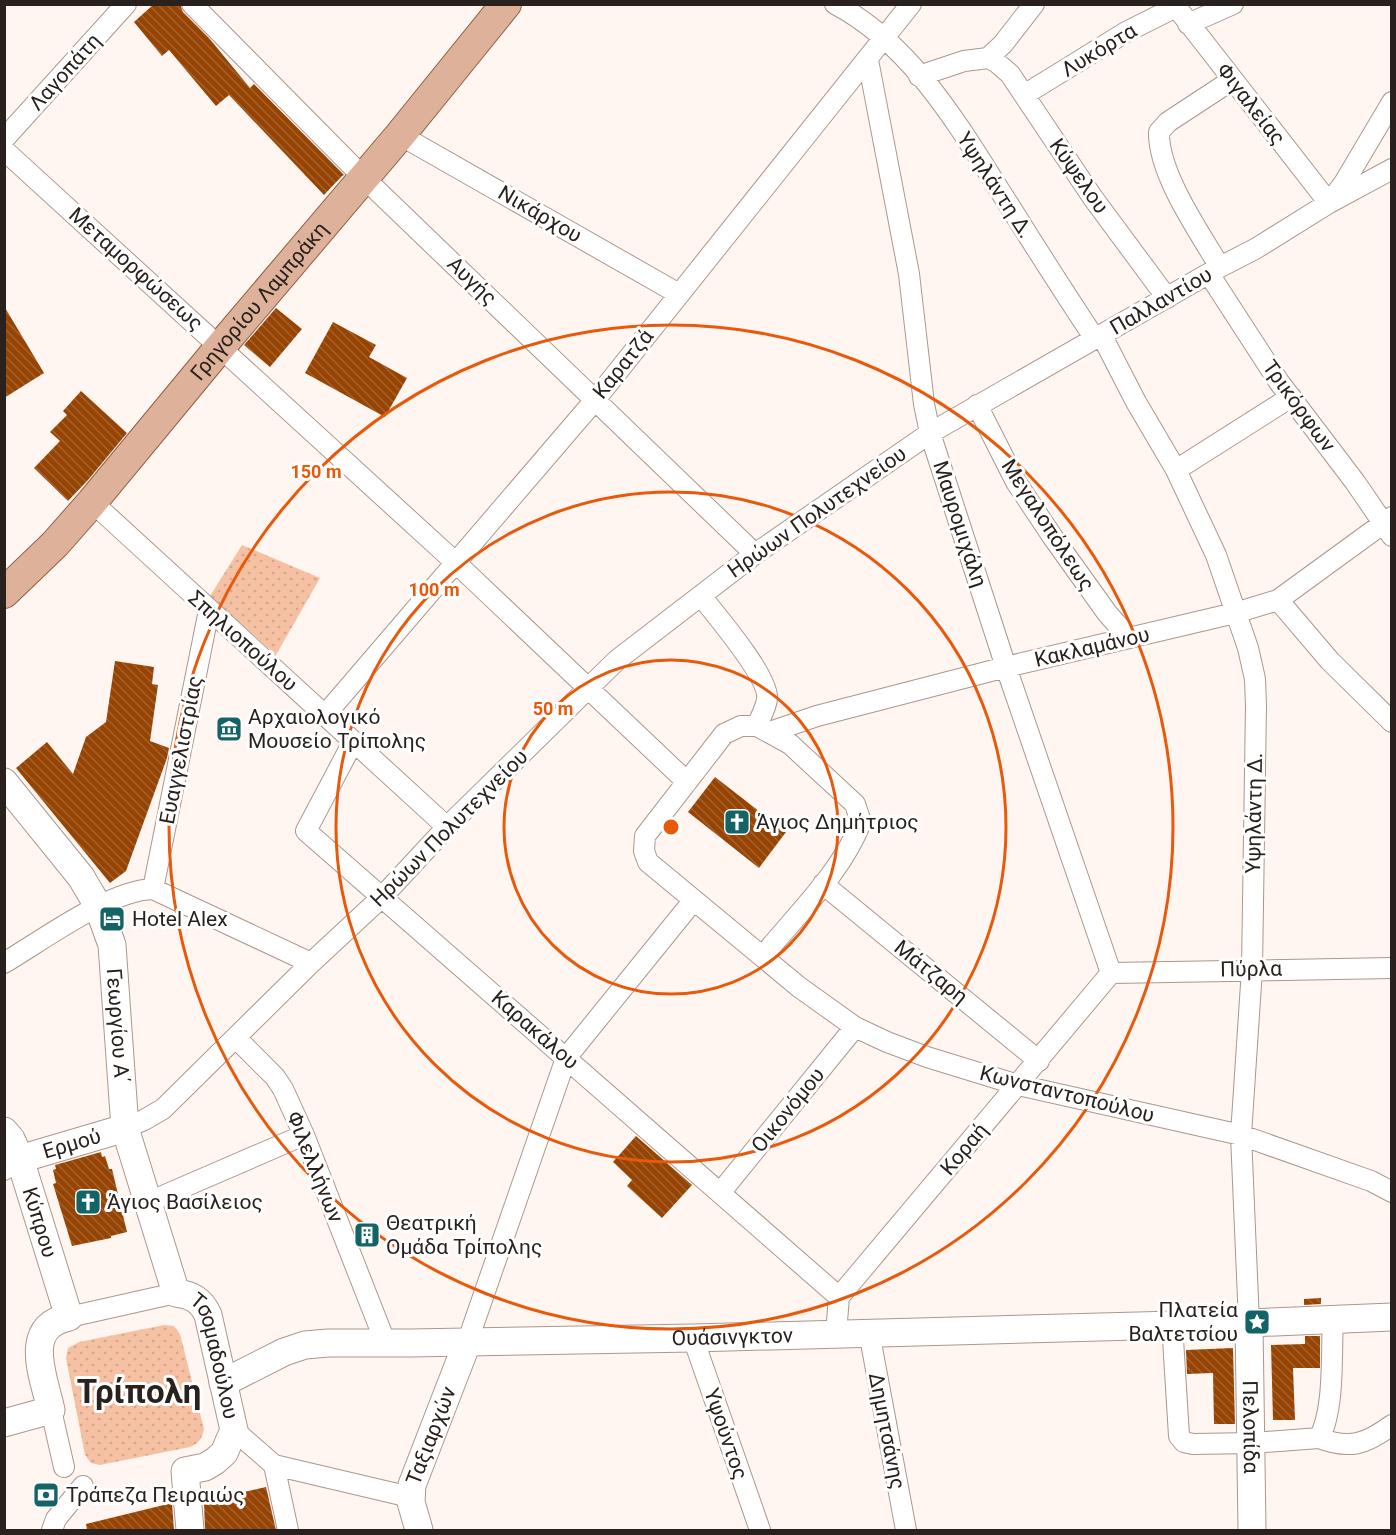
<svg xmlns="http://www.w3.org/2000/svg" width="1396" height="1535" font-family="Roboto,sans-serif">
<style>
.park{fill:url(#park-dots)}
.building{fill:url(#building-back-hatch)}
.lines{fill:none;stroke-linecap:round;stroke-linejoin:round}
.street-casing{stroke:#ab978c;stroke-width:22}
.secondary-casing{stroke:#ab978c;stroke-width:29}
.primary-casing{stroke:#905e42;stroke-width:32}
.street{stroke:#fff;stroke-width:20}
.secondary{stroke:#fff;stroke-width:27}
.primary{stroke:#deb29a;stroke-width:30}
.ring{fill:none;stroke:#e8590c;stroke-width:3}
.labels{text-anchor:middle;stroke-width:6;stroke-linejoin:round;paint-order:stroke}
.street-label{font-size:21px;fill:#29211d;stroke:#fff}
.poi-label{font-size:21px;fill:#29211d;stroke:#fff;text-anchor:start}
.town-label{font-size:33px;font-weight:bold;fill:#29211d;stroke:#fff}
.centre{fill:#e8590c;stroke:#fff;stroke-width:3}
.ring-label{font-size:18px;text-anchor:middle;font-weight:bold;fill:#e8590c;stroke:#fff;stroke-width:6;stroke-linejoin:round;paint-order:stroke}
</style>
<defs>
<pattern id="park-dots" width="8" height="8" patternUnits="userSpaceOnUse" patternTransform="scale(1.5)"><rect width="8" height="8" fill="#f6c0a3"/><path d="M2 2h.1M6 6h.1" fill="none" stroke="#d3a58c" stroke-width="1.8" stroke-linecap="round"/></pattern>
<pattern id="building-back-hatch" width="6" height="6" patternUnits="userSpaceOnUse" patternTransform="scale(1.5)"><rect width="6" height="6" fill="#974402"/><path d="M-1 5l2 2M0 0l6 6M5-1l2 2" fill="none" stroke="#a16230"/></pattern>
</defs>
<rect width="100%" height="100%" fill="#fff6f1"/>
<path class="park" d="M242,545L320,578L276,655L210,596Z
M164,1325L174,1326L180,1334L204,1429C202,1439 199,1443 190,1447L100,1465L91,1463L85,1455L66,1358L68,1348L79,1342Z"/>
<path class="building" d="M154,4H180L183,12L209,38L250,88L254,84L344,175L342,176L324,195L229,95L216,106L169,50L162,56L134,22Z
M4,306L44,373L4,398Z
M276,308L302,329L270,367L244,345Z
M333,322L376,345L369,357L407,378L385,417L305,373Z
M81,391L127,433L88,480L68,501L34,468L60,441L50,432L67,415L63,411Z
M115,661L154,667L152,684L158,685L150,741L169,748L167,758L126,871L110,883L16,768L47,742L73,774L86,737L106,722Z
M715,777L786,832L759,868L688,812Z
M636,1136L692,1185L662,1218L627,1186L632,1180L613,1162Z
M101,1152L102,1157L105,1156L109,1169H112L127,1232L111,1236V1238L72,1246L53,1184L56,1183L53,1170L56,1169L55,1165Z
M1321,1298V1304L1304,1305V1299Z
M1305,1336H1320V1368H1293L1295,1420H1273L1271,1345L1305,1344Z
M1233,1348L1235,1424H1214L1213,1373L1187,1374L1186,1350Z
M266,1487L276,1530H205L204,1503L245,1496L244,1492Z
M172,1503L174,1530H87L86,1524Z"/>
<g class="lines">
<defs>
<path id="street" d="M192,4L364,178L755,554
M835,4C915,46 962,132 1009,205C1037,250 1066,295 1095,339
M1174,4L1329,203L1344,183L1392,102
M1188,24L1233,4
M988,58L996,62L1010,74L1093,198L1167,298
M868,60L909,274L924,404L930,433L1006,667L1111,973
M919,76L964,61L988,58L1003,44L1034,4
M1024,95L1126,32L1176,7
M400,135L679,294
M4,139L126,4
M4,150L455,562L687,782
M1220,267C1199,232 1158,173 1159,132L1168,122L1232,80
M1209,274L1279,382L1355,482L1392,536
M1102,336L1136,402L1176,470L1216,555L1248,648L1255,679L1256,706L1252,969L1241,1135L1249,1323
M977,405L1016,482L1052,536L1107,613L1129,638
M1176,470L1291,397
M92,502L447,827
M701,596C716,615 770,678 767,699C766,708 760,718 757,726
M1278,600L1330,661L1392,722
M325,715L595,400L911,4
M770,732L817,716L1006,667L1235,613L1278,600L1392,517
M353,742L306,831L839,1297
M823,884L1039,1061
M153,889L209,610
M763,956C797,914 842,872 861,822L855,804L790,744L757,726H741L724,734L645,836L644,851L648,862L799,987L855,1027L887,1042L927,1057L1018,1085L1241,1135L1371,1181L1392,1192
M4,963C43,940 110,890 153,889L311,963
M1111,973L1392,968
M236,1038L275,1077L283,1089L304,1135L386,1344
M125,1128L144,1120L163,1109L311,963L382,897L447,827L617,660L755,554L930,433L1220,267L1255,249L1329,203L1392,169
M4,1170L20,1159
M720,1193L855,1027
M149,1202L304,1135
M69,1317L176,1293
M1172,1323L1179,1436L1184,1442L1193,1444L1253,1443L1319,1438C1335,1410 1331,1352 1333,1319
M869,1332L906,1530
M836,1333L839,1297L1111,973
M693,1338L760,1530
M467,1343L566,1058L693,901
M51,1410L64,1467
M234,1430L274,1465L288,1530
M1319,1438C1350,1450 1366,1444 1392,1425
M274,1465L410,1497
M52,1530L56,1519L83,1486"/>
<g id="secondary">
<path id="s1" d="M4,782L81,877L98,906L112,945L125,1128L176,1293C192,1295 201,1300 208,1315L234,1430L224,1453L215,1461L205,1467L185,1471L190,1530"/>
<path id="s2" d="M4,1131L11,1139L20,1159L69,1317C21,1327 44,1377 51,1410L4,1423"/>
<path id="s3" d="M20,1159L125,1128"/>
<path id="s4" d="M1249,1323L1252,1530"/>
<path id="s5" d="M223,1383L284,1352L305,1345L328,1343H410L693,1338L1249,1323L1392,1317"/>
<path id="s6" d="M419,1530L411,1502L412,1485L467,1343"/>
</g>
<g id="primary">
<path id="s7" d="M4,593L55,544L92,502L221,346L400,135L506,4"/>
</g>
</defs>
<use href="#street" class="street-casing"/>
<use href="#secondary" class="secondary-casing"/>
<use href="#primary" class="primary-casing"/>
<use href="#street" class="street"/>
<use href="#secondary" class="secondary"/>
<use href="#primary" class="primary"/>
</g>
<g class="ring">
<circle cx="671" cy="827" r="167"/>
<circle cx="671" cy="827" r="335"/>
<circle cx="671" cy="827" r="502"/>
</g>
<defs>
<symbol id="museum-square" viewBox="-11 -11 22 22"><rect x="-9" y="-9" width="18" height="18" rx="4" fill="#146467" stroke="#fff"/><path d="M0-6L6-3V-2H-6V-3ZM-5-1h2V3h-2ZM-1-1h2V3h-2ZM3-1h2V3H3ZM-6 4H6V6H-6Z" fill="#fff"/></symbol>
<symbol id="church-square" viewBox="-11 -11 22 22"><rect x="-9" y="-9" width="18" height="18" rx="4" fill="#146467" stroke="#fff"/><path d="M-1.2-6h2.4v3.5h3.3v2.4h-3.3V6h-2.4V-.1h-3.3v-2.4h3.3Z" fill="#fff"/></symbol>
<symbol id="hotel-square" viewBox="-11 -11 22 22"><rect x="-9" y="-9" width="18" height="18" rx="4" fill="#146467" stroke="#fff"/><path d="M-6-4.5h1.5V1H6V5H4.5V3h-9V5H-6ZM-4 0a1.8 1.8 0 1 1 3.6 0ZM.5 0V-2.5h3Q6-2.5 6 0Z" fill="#fff"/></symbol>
<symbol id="building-square" viewBox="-11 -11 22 22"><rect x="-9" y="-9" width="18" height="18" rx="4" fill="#146467" stroke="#fff"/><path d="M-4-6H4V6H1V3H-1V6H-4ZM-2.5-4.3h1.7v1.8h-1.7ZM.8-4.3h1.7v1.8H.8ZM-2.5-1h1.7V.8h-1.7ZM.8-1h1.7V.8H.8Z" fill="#fff"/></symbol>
<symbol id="sight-square" viewBox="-11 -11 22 22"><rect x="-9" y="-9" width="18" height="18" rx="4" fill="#146467" stroke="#fff"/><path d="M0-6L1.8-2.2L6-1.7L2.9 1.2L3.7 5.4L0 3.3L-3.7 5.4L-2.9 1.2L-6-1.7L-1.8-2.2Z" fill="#fff"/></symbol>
<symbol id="bank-square" viewBox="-11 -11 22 22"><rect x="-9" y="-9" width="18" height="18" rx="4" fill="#146467" stroke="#fff"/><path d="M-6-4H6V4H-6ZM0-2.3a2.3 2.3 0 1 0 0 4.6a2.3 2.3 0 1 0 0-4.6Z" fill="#fff"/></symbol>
</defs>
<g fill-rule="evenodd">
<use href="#museum-square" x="214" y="714" width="30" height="30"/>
<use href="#church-square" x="722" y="807" width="30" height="30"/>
<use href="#hotel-square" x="97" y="904" width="30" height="30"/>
<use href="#church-square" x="73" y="1187" width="30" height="30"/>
<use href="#building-square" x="352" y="1220" width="30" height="30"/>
<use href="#sight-square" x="1242" y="1307" width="30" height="30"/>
<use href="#bank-square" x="31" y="1480" width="30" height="30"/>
</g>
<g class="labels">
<g class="street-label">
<text transform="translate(1099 50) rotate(-31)" y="7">Λυκόρτα</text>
<text transform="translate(65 72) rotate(-48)" y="7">Λαγοπάτη</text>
<text transform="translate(1251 104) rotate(52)" y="7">Φιγαλείας</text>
<text transform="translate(1079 176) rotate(55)" y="7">Κύψελου</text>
<text transform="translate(995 185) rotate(57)" y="7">Υψηλάντη Δ.</text>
<text transform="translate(540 214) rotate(30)" y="7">Νικάρχου</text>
<text transform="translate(136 269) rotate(42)" y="7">Μεταμορφώσεως</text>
<text transform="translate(472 281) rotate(44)" y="7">Αυγής</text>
<text dy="7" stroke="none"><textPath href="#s7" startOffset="388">Γρηγορίου Λαμπράκη</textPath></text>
<text transform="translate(1161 301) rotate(-30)" y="7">Παλλαντίου</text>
<text transform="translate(623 364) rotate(-51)" y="7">Καρατζά</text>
<text transform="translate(1299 406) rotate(54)" y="7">Τρικόρφων</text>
<text transform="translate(817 512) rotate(-35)" y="7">Ηρώων Πολυτεχνείου</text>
<text transform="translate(960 524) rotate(72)" y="7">Μαυρομιχάλη</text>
<text transform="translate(1048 525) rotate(57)" y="7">Μεγαλοπόλεως</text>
<text transform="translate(243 641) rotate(42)" y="7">Σπηλιοπούλου</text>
<text transform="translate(1092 647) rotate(-13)" y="7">Κακλαμάνου</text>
<text transform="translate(181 750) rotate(-79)" y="7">Ευαγγελιστρίας</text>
<text transform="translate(1254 813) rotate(-89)" y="7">Υψηλάντη Δ.</text>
<text transform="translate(449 828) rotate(-45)" y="7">Ηρώων Πολυτεχνείου</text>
<text transform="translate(1251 969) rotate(-1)" y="7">Πύρλα</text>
<text transform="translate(931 972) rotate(39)" y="7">Μάτζαρη</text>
<text dy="7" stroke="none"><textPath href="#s1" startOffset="278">Γεωργίου Α΄</textPath></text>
<text transform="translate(535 1030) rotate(41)" y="7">Καρακάλου</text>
<text transform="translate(1067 1094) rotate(14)" y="7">Κωνσταντοπούλου</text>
<text transform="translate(788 1110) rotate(-51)" y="7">Οικονόμου</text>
<text dy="7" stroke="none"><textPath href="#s3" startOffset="54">Ερμού</textPath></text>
<text transform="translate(964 1149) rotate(-50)" y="7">Κοραή</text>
<text transform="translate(315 1167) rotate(68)" y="7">Φιλελλήνων</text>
<text dy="7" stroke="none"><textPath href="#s2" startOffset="99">Κύπρου</textPath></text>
<text dy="7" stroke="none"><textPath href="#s5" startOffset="518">Ουάσινγκτον</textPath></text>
<text dy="7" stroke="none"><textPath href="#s1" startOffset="636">Τσομαδούλου</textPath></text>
<text dy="7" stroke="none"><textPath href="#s4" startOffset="104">Πελοπίδα</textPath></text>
<text transform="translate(887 1431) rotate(79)" y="7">Δημητσάνης</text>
<text transform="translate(726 1434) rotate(71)" y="7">Υψούντος</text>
<text dy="7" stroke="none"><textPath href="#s6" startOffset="99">Ταξιαρχών</textPath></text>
</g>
<g class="poi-label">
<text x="248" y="724">Αρχαιολογικό<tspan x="248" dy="24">Μουσείο Τρίπολης</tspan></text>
<text x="756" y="829">Άγιος Δημήτριος</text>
<text x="132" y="926">Hotel Alex</text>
<text x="107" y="1209">Άγιος Βασίλειος</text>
<text x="386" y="1230">Θεατρική<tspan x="386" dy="24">Ομάδα Τρίπολης</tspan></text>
<text x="1238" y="1317" text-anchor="end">Πλατεία<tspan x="1238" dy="24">Βαλτετσίου</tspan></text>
<text x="66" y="1502">Τράπεζα Πειραιώς</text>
</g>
<g class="town-label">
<text x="139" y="1403">Τρίπολη</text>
</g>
</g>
<circle cx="671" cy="827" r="9" class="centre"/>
<g class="ring-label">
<text x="316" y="478">150 m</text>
<text x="434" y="596">100 m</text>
<text x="553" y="715">50 m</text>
</g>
<rect width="1396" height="1535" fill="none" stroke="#29211d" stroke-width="12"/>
</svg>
